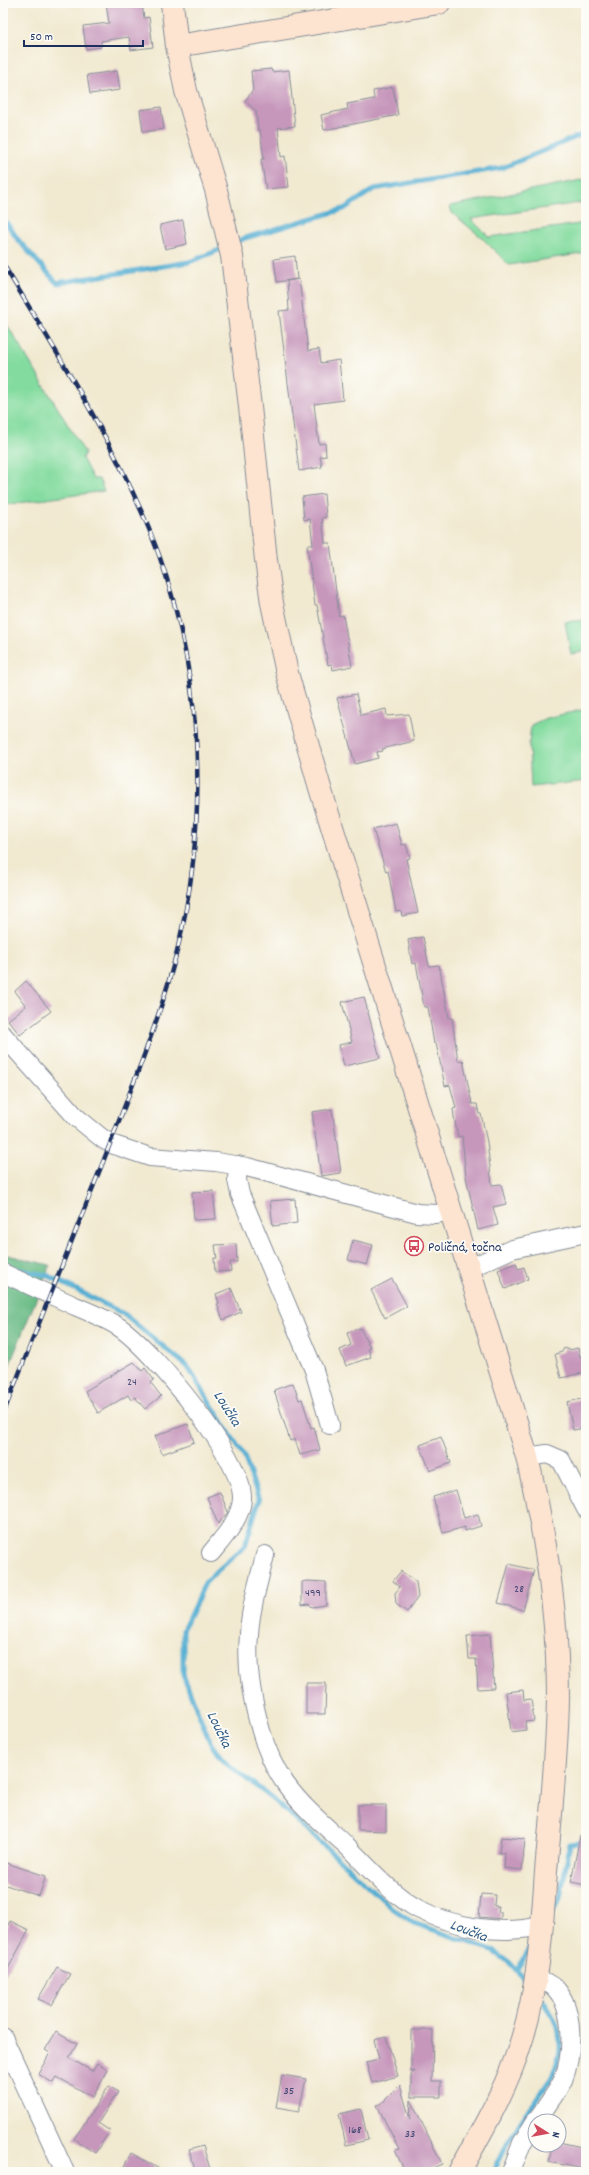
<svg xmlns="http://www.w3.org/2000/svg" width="589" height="2175" font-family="Dekko,sans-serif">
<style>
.green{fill:#83db9f;stroke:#4f857e}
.forest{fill:#6abb86;stroke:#427572}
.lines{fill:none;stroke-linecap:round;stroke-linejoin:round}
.stream{stroke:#56afd3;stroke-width:5}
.building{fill:#c696bb}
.street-casing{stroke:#868c97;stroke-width:20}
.secondary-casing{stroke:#868c97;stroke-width:24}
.street{stroke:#fff;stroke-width:18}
.secondary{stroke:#fde4d0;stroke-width:22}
.rail-casing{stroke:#1b2f5e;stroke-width:4.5}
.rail{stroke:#fdfcf7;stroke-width:3;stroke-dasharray:9;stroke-linecap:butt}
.labels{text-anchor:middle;stroke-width:3.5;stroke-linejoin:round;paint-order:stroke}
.number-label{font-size:12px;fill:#464975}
.poi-label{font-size:14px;fill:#1b2f5e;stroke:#fdfcf7;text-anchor:start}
.water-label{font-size:15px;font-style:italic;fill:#305c87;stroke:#fdfcf7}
</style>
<rect width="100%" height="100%" fill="#fdfcf7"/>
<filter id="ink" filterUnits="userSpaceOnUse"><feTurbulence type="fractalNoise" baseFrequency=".025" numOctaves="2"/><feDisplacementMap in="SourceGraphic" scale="8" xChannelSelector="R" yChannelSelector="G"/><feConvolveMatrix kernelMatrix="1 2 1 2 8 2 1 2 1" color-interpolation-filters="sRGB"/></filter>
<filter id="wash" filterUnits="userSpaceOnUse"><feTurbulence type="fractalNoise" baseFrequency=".012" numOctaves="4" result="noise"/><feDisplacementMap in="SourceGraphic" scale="16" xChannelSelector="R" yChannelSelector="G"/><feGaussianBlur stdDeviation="0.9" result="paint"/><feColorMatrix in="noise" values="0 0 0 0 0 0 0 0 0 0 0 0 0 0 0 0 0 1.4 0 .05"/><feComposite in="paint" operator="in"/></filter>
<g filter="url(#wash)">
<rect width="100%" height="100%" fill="#f1e9d0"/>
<path class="green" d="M586,179V202L471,219L489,237L586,223V253L509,265L481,237L452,213L450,206Z
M3,318L85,453L82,458L93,479H99L104,491L3,505Z
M586,620V651L571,654L565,622Z
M586,709V781L531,787L529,743L531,725L546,718Z"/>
<path class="forest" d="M3,1254L50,1265L3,1381Z"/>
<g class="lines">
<path class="stream" d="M3,218L19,241L57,283L189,262L224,248
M235,243L245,238L344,209L374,189L502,168L586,133
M8,1268L47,1275L122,1313L187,1366L244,1456L259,1500L245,1546L206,1581L183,1630V1675L210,1742L222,1760L273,1799L392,1908L416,1924L492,1950L509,1962L528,1983
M552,1912L560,1898L570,1844L586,1842
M517,1969L531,1946
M494,2172C500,2157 509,2140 518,2126C549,2080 583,2051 540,1997"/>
</g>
<g id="blocks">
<path class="building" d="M106,3H142L144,18L149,17L153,47L131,50L129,37L101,41V47L86,49L83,26L109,23Z
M271,69L272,72L289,70L295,126L278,128L281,157L285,156L289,187L266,189L261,159H264L260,130H258L256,111L245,101L253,90L251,71Z
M117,71L120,90L90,94L87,75Z
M393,87L398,115L324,130L321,115L348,109L347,104L374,99L373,91Z
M161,107L164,129L143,132L140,110Z
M183,220L187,244L165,249L160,225Z
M295,256L297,279L277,282L274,259Z
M299,279L308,351L319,349L321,363L339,360L343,400L314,404L319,444L325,443L326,456L320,457L322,467L299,471L279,311L289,310L287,281Z
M324,494L326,517L322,518L325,543H330L339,616L343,615L352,666L333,670L332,664L328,665L317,605H315L307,545H313L310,519L304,520L302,497Z
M356,694L361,715L386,709L387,716L409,714L414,741L382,749L383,751L377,752L378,758L355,764L337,698Z
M396,823L402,845L406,844L410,858L406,859L418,913L402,916L401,911L396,912L388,871L386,872L373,829Z
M423,937L429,966L439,965L449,1018H452L458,1061L463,1060L472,1104H477L479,1114H481L487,1142L492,1185L501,1184L506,1204L493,1207L498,1225L478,1230L466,1177L462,1136L458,1137L454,1117L453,1109L456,1108L450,1085L445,1086L436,1043L434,1044L428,1007H424L416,963L412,964L408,940Z
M26,981L51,1011L20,1035L8,1020L26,1006L15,991Z
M364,997L380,1058L344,1066L339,1045L352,1042L342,1002Z
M332,1109L341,1173L321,1176L312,1112Z
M213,1191L216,1219L194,1220L192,1192Z
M295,1199L297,1223L273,1226L270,1201Z
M353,1240L373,1245L367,1265L348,1260Z
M236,1244L237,1262H230L231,1271L215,1272L214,1258H217L215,1245Z
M516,1263L518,1269L524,1267L528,1279L505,1289L498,1270Z
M392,1279L407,1306L385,1318L371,1290Z
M231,1288L241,1312L223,1320L217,1304L219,1303L216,1294Z
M360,1328L370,1347L368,1348L371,1357L346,1366L340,1350L351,1345L347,1333Z
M564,1348L569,1350L578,1348L580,1357L583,1356L586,1372L561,1378L555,1354L562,1352Z
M134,1362L142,1371L145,1368L154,1380L151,1383L161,1396L145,1409L135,1397L131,1400L128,1395L98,1413L85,1391Z
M293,1383L299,1400L302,1399L311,1428L314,1427L320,1450L300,1455L295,1439L290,1441L274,1390Z
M586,1398V1428L573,1430L567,1402Z
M188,1424L194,1442L162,1454L155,1436Z
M441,1437L451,1463L430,1471L420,1445Z
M456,1490L464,1518L478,1514L481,1526L465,1531V1527L443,1533L433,1497Z
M220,1492L228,1512L218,1524L207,1497Z
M509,1564L534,1570L523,1610L498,1603Z
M401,1571L416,1582L418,1597L407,1612L396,1604L395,1593L400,1587L393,1581Z
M307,1581L326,1582V1605L312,1607L309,1604L302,1605V1582Z
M490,1634L494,1688L478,1689L476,1659H469L467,1636Z
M306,1683H326L325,1714H306Z
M523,1690L524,1700L531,1699L534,1721L525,1722L526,1730L511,1732L506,1692Z
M358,1805H386V1831L358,1830Z
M580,1836L586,1837V1885L571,1882Z
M501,1837L525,1839L522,1870L504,1868L505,1853H499Z
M3,1862L46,1876L39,1896L3,1884Z
M481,1894L495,1895L494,1906H499L498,1912H501V1919L479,1917Z
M10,1921L29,1930L3,1978V1935Z
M57,1967L70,1974L52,2005L38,1999Z
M411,2030H433L432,2081H441V2097H411V2075L415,2071L411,2072Z
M56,2032L77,2044L69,2058L92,2071L97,2063L108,2070L93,2097L57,2077L53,2083L38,2074L50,2053L45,2050Z
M386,2037L398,2076L372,2083L366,2062L379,2059L374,2040Z
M282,2075L306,2079L299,2111L276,2107Z
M400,2085L410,2119L411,2100L442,2164L424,2172H405L395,2150L399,2149L377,2105L381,2104Z
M109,2086L118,2092L98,2123L110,2131L95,2153L74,2139Z
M361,2109L368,2140L346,2145L339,2114Z
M559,2142L586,2148L584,2169L549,2162L552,2145H559Z
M203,2146L211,2172H196L189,2150Z
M131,2153L165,2172H121Z"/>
</g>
</g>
<g filter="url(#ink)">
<use href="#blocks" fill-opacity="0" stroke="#868c97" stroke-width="1"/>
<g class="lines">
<defs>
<path id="street" d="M3,1035L76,1117L103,1139L114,1145L150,1157L216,1162L247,1167L417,1213L436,1214L452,1211
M238,1165L237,1180L240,1194L314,1370L330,1425
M470,1268L512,1249L586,1233
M3,1273C27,1284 51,1295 75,1306C89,1312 105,1318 119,1327C152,1349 244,1459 242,1499C241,1519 223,1538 211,1553
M527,1457L547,1454L561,1460L586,1509
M265,1555C259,1581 250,1608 249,1635C246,1667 252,1700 261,1731C266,1749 274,1767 285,1783C301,1806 325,1826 346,1845C367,1866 393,1896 418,1909C456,1928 500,1935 542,1926
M536,1978C542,1981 550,1983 555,1988C575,2009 573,2055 563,2080C556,2094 545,2108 536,2121
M3,2037L65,2172
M511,2172L522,2143L535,2122"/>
<path id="secondary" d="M172,3L177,46L186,91L216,190L232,256L250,407L266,560L272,603L287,673L320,788L527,1457C546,1536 558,1617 558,1698C557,1756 551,1814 546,1871C542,1927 539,1985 522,2039C508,2086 483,2129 459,2172
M177,46L439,3"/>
</defs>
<use href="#street" class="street-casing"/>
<use href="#secondary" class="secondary-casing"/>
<use href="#street" class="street"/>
<use href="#secondary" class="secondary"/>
<defs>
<path id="rail" d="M3,264C55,350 110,435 149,529C202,658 211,810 178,947C160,1021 130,1091 103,1162C70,1246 36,1330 3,1414"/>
</defs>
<use href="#rail" class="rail-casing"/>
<use href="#rail" class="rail"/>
</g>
</g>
<defs>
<symbol id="bus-ring" viewBox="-11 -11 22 22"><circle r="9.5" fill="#fdfcf7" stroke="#d1495b" stroke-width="1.5"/><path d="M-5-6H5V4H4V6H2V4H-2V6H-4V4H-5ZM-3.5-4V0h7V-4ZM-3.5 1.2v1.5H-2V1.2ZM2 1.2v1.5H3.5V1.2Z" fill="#d1495b"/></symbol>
</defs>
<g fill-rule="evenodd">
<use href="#bus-ring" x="403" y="1235" width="22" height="22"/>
</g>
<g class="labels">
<g class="number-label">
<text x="132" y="1385">24</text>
<text x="519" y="1592">28</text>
<text x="313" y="1596">499</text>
<text x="289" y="2094">35</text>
<text x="355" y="2133">168</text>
<text x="410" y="2137">33</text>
</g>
<g class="poi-label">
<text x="428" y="1251">Poličná, točna</text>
</g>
<g class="water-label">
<text transform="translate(228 1408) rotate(58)" y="5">Loučka</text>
<text transform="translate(220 1729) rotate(64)" y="5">Loučka</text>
<text transform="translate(469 1930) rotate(21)" y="5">Loučka</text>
</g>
</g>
<rect width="589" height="2175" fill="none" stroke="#fdfcf7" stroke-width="16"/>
<g transform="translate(547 2133) rotate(101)"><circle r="19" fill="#fdfcf7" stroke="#a3aaba"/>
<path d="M0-3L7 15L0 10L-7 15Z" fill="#d1495b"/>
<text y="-6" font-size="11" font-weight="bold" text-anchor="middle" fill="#1b2f5e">N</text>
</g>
<path d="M24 40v6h119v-6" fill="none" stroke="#1b2f5e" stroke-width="2"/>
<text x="30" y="40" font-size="12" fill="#1b2f5e" stroke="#fdfcf7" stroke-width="3" paint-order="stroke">50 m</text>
</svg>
